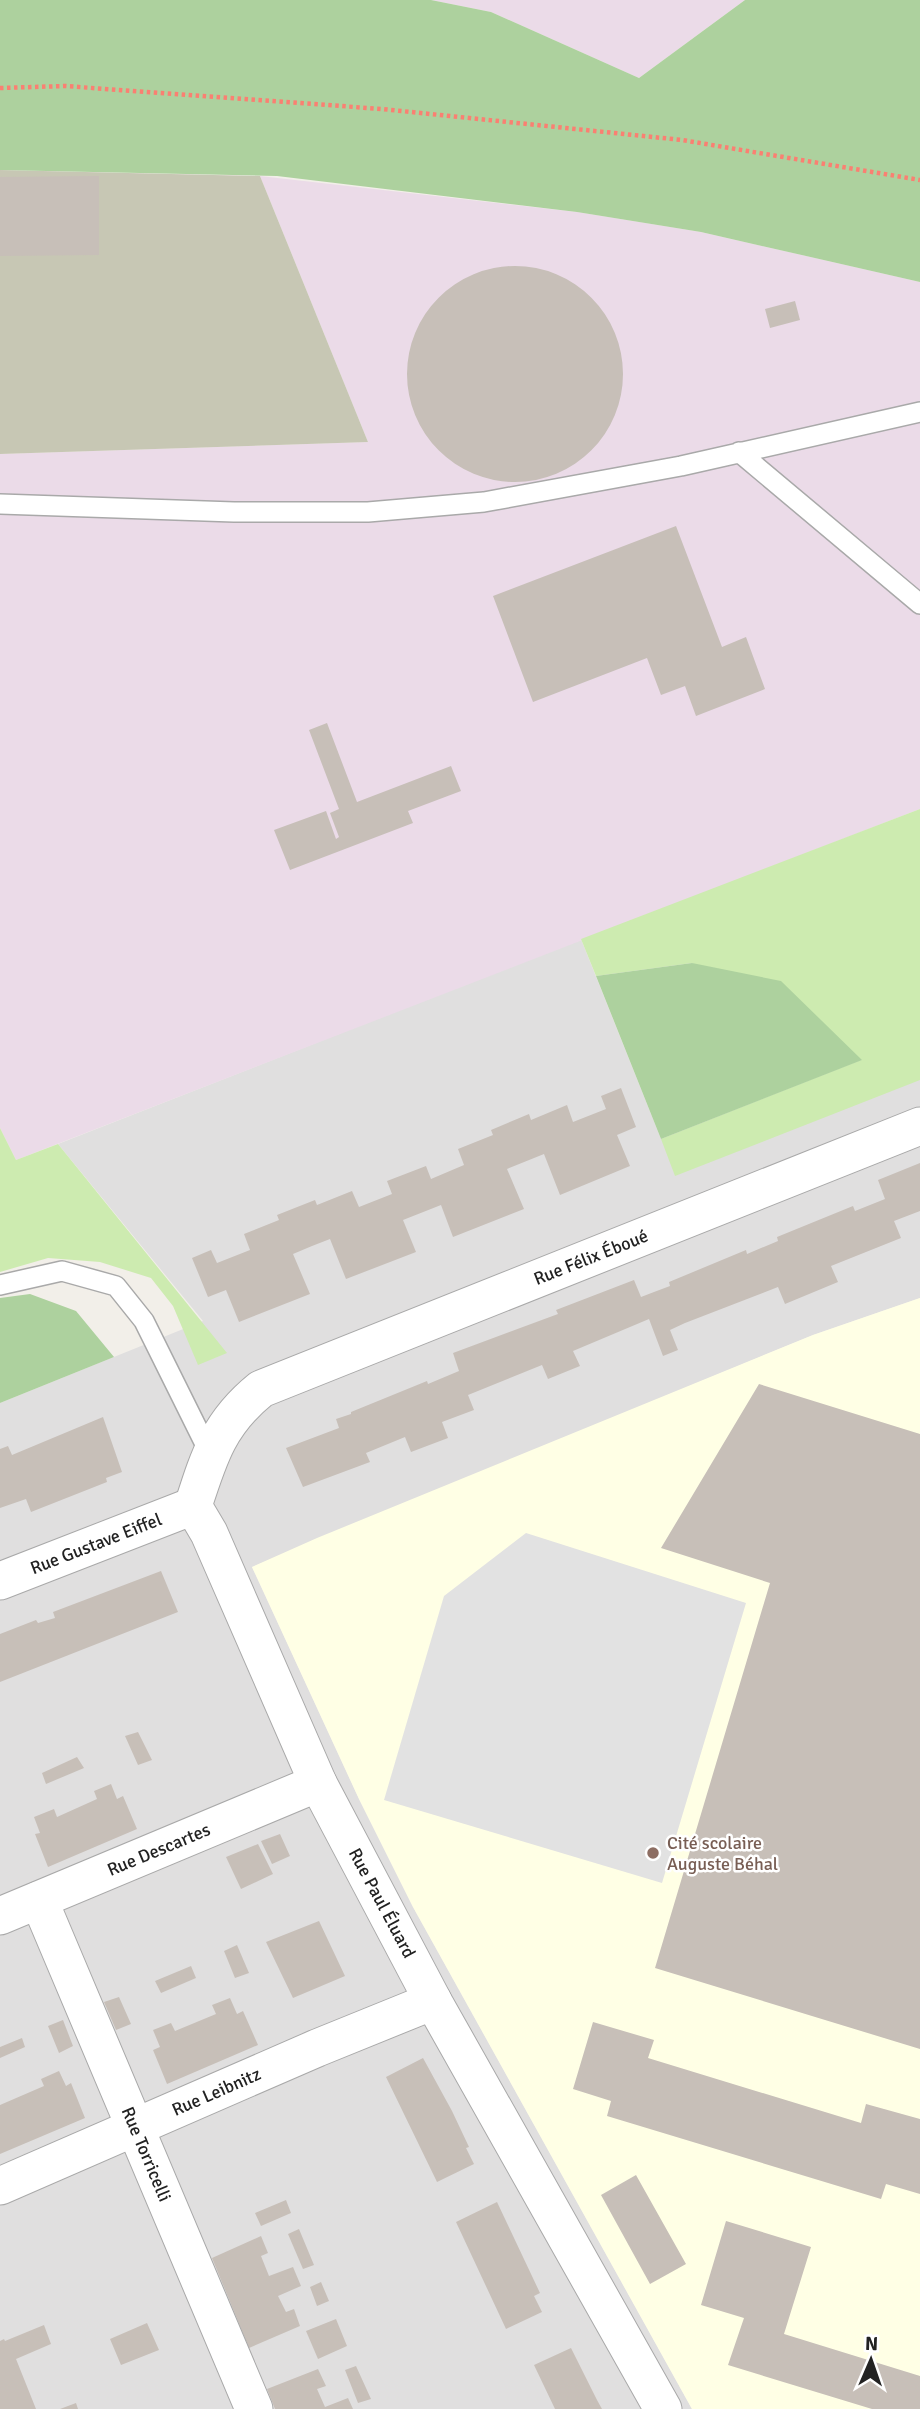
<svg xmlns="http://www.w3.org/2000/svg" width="920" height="2409" font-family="Signika,sans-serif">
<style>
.residential{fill:#e0dfdf}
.industrial{fill:#ebdbe8}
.education{fill:#ffffe5}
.construction{fill:#c7c7b4}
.grass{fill:#cdebb0}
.forest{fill:#add19e}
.parking{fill:#e2e2e2}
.building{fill:#c7bfb8}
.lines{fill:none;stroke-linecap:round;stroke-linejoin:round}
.lane-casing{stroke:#a9a9a9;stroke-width:22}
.street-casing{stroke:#a9a9a9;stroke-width:39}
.path{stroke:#fa8072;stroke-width:4.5;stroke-dasharray:3.5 3.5;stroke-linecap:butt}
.lane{stroke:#fff;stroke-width:19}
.street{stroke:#fff;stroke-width:37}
.education-dot{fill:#8d6e63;stroke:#fff;stroke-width:2.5}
.labels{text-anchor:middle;stroke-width:5;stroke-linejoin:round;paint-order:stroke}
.street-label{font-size:18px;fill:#222;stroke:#fff}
.education-label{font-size:18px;fill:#785e54;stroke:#fff;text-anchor:start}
</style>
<rect width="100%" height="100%" fill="#f2efe9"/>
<path class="residential" d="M581,939L661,1139L920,1036V1298L813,1335L252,1567L359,1799L413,1907L692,2409H0V1403L203,1321L58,1144Z"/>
<path class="industrial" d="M431,0H745L639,78L491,12Z
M260,176L577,212L701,232L920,282V809L16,1160L0,1128V454L368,442Z"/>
<path class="education" d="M920,1298V2409H692L413,1907L359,1799L252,1567L317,1538L813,1335Z"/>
<path class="construction" d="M0,170L260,176L368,442L0,454Z"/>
<path class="grass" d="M920,809V1080L675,1176L661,1139L861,1060L692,963L596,976L581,939Z
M0,1128L16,1160L58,1144L227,1353L198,1365L173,1306L151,1278L100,1262L48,1258L0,1272Z"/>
<path class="forest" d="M0,0H431L491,12L639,78L745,0H920V282L701,232L577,212L277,176L0,170Z
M692,963L781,981L862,1060L661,1139L596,976Z
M30,1294L76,1311L114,1357L0,1403V1298Z"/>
<path class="parking" d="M526,1533L746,1603L662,1883L384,1800L444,1596Z"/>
<path class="building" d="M99,176V255L0,256V177Z
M407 374a108 108 0 1 1 216 0a108 108 0 1 1-216 0Z
M795,301L800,320L770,328L765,309Z
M676,526L722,647L746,637L765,689L696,716L685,686L661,695L647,658L533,702L493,596Z
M327,723L357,802L451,766L461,791L408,811L413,823L290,870L274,830L326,811L336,839L339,837L330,813L339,809L309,730Z
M621,1088L636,1127L617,1135L630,1166L560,1195L544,1154L507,1169L524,1209L453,1237L441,1205L403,1220L416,1252L346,1279L330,1239L312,1246L293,1254L310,1294L239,1322L226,1290L208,1297L192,1258L211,1250L217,1263L250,1250L244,1234L279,1220L277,1215L315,1200L317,1205L352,1191L359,1207L392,1194L387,1181L426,1166L431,1179L464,1165L458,1149L493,1135L491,1130L529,1114L531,1120L567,1105L573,1122L606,1109L601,1096Z
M920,1163V1211L894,1221L901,1238L831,1266L838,1282L785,1304L778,1287L685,1323L670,1330L678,1350L663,1356L649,1319L573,1351L580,1366L548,1379L542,1365L468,1395L474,1410L442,1422L448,1438L411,1452L405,1437L366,1453L370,1462L303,1487L286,1448L339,1428L336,1419L351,1414V1412L427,1381L428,1384L459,1371L453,1353L558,1314L556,1310L634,1280L641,1297L654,1292L670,1286L669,1282L746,1250L747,1254L778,1241L777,1237L853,1206L855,1211L885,1199L878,1180Z
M759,1384L920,1434V2049L655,1968L770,1583L661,1548Z
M103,1417L122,1472L106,1478L107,1482L31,1512L26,1499L0,1508V1449L8,1446L12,1455Z
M161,1571L178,1612L0,1682V1634L36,1620L38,1623L55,1618L53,1612Z
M138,1732L152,1760L138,1765L125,1736Z
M77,1757L84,1768L46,1784L42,1773Z
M111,1784L117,1799L123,1796L137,1829L48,1867L35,1834L40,1833L34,1817L54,1809L57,1817L97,1799L94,1791Z
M280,1834L290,1856L272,1864L261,1841Z
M258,1844L273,1874L241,1889L226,1857Z
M319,1921L345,1976L293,1998L266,1942Z
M237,1945L249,1973L235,1978L224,1951Z
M191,1966L196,1978L161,1993L155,1981Z
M119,1997L131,2024L116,2030L104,2002Z
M230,1998L237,2014L243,2011L258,2045L167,2084L153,2050L160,2047L153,2030L171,2023L175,2031L216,2014L212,2005Z
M63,2020L73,2046L59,2053L48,2026Z
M593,2022L654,2040L648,2058L861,2123L866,2104L920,2119V2194L886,2184L881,2199L607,2116L611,2101L573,2089Z
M22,2038L25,2047L0,2058V2047Z
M423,2058L452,2111L469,2147L466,2148L474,2164L437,2182L386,2077Z
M59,2071L66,2086L71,2083L85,2118L0,2154V2105L44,2086L41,2079Z
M636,2175L686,2264L650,2284L601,2195Z
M286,2200L291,2213L261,2226L255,2213Z
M497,2202L540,2293L534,2296L542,2312L506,2329L456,2222Z
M726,2221L811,2247L784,2334L920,2376V2409H872L728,2365L744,2318L701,2305Z
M299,2229L314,2265L303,2269L288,2234Z
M261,2236L268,2253L261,2256L269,2276L293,2267L301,2286L278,2296L286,2312L294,2309L300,2326L249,2348L212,2258Z
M321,2282L329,2301L317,2306L310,2287Z
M336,2319L347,2346L318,2359L306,2331Z
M147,2323L159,2350L121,2365L110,2339Z
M44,2325L51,2344L16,2359L36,2409H0V2341L4,2339L5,2341Z
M571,2348L597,2400L602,2409H555L534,2365Z
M356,2366L371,2399L358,2403L345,2370Z
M318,2369L326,2386L317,2389L325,2407L348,2398L353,2409H275L267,2389Z
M76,2403L78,2409H60Z"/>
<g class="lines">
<defs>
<path id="lane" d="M739,452L920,604
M0,504L234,512H368L484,502L681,466L920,412
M0,1285L62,1271L116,1286L144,1321L210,1454"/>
<g id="street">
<path id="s1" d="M0,1581L193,1506"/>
<path id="s2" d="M39,1900L254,2409"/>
<path id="s3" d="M0,1916L318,1783"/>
<path id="s4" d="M0,2186L317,2048L433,2001"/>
<path id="s5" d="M663,2409L433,2001L318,1783L209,1533L193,1506C209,1456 219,1423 261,1389L920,1126"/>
</g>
</defs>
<use href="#lane" class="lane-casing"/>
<use href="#street" class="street-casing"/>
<path class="path" d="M0,88L65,86L382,109L682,140L920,180"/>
<use href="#lane" class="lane"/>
<use href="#street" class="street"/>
</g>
<circle class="education-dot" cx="653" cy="1853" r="7"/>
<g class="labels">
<g class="street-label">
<text dy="6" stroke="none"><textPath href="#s5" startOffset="1512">Rue Félix Éboué</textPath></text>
<text dy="6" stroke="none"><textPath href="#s1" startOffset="103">Rue Gustave Eiffel</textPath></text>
<text dy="6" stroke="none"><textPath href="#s3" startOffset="172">Rue Descartes</textPath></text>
<text transform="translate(382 1903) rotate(62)" y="6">Rue Paul Éluard</text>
<text dy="6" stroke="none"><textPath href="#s4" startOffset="236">Rue Leibnitz</textPath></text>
<text dy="6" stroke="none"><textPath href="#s2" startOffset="276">Rue Torricelli</textPath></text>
</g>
<g class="education-label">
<text x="667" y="1849">Cité scolaire<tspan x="667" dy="21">Auguste Béhal</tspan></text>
</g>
</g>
<g transform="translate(871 2360) rotate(2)" stroke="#ffffff" stroke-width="5" paint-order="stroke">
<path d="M0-5L12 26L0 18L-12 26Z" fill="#222222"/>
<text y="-10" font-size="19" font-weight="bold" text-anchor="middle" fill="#222222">N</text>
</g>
</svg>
